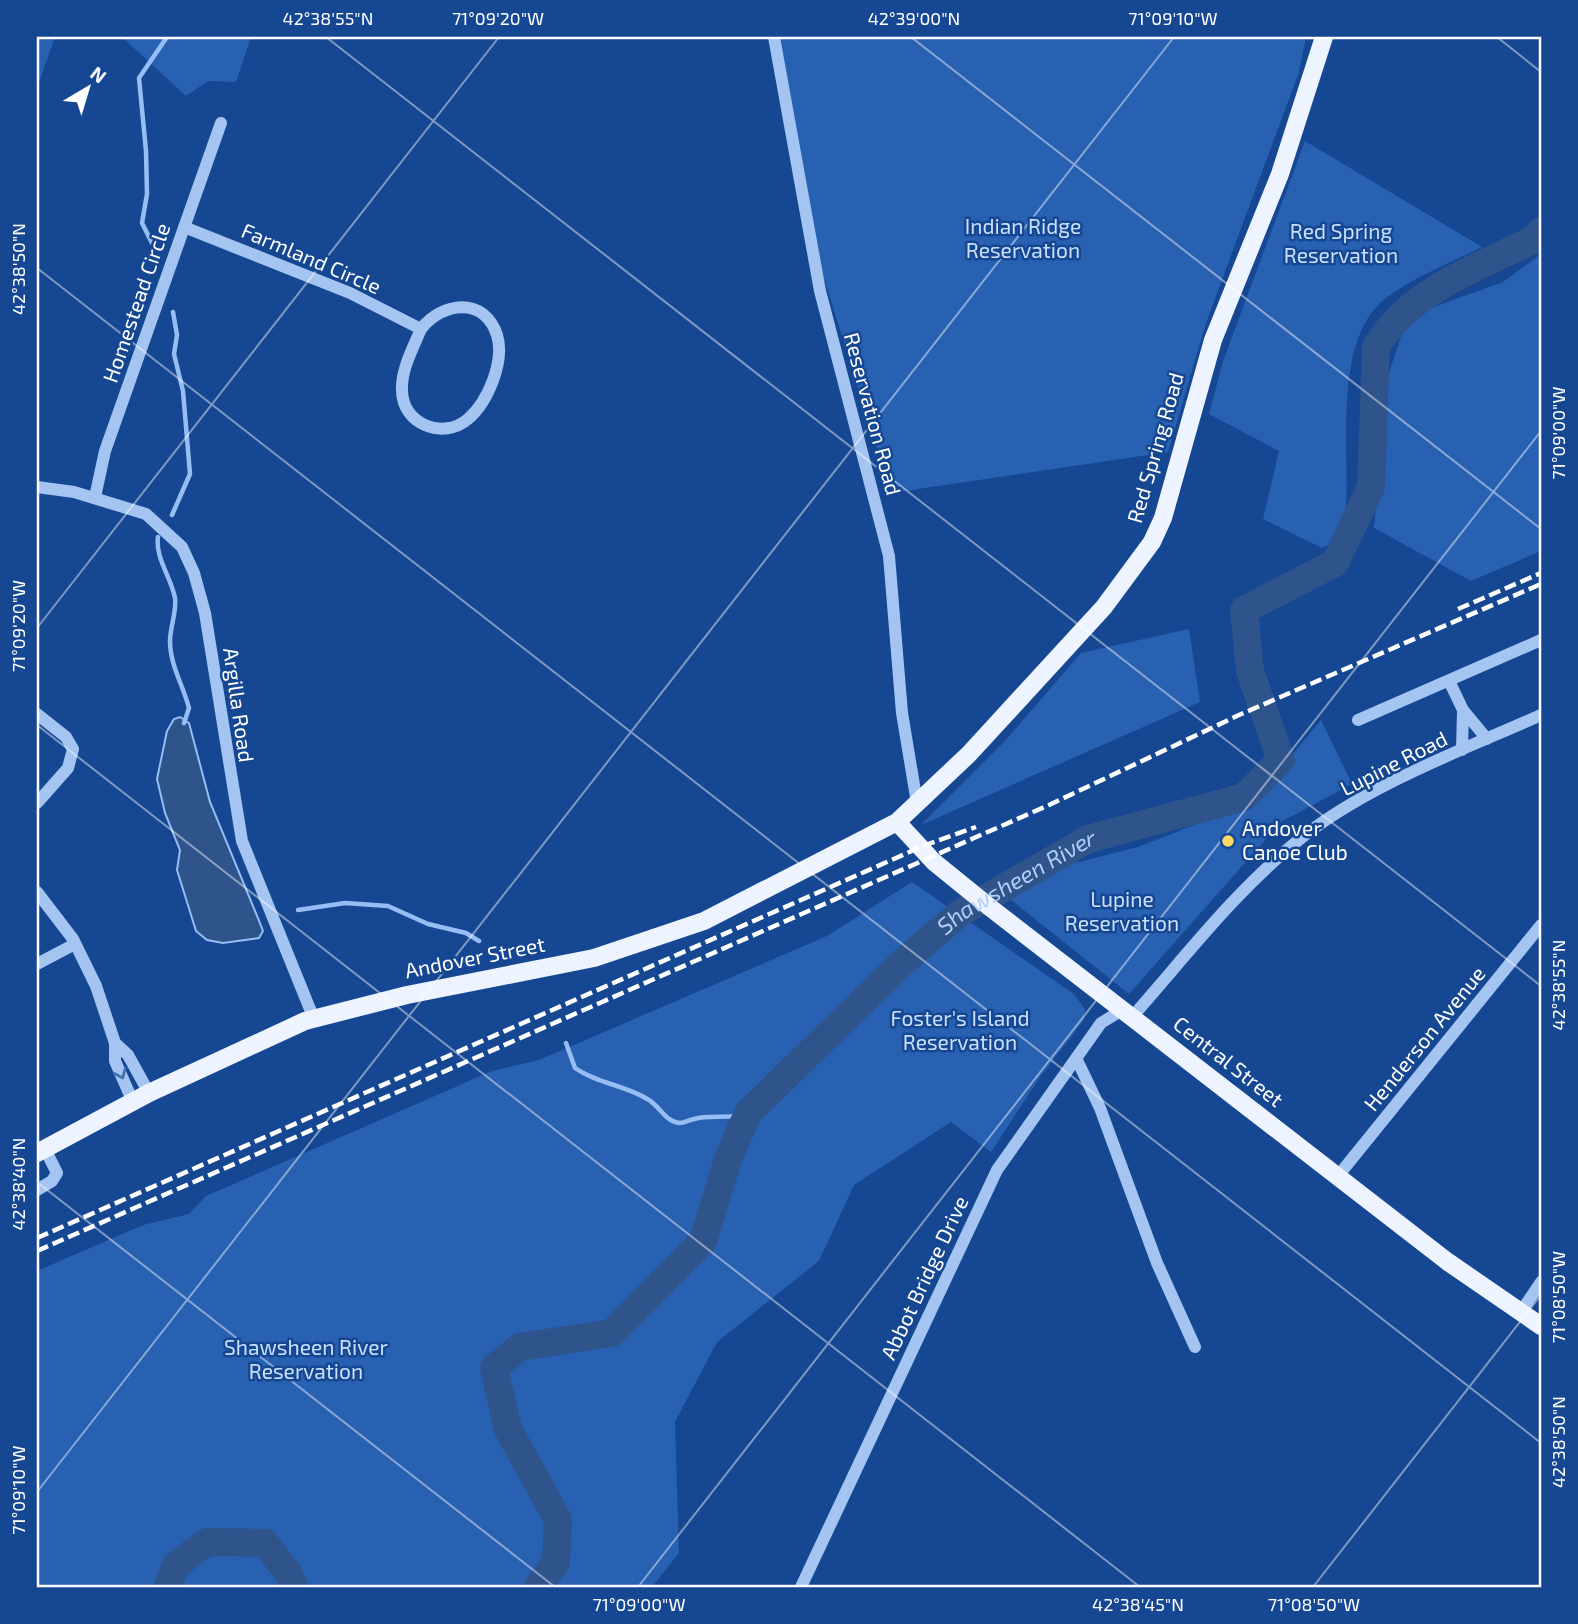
<svg xmlns="http://www.w3.org/2000/svg" width="1578" height="1624" font-family="'Exo 2',sans-serif">
<style>
.green{fill:#2861b2}
.water{fill:#2f538b;stroke:#97bef4;stroke-width:2}
.lines{fill:none;stroke-linecap:round;stroke-linejoin:round}
.stream{stroke:#97bef4;stroke-width:4.5}
.river{stroke:#2f538b;stroke-width:28}
.minor{stroke:#a4c4f1;stroke-width:12}
.major{stroke:#eef4ff;stroke-width:18}
.rail{stroke:#fff;stroke-width:4.5;stroke-dasharray:12 5;stroke-linecap:butt}
.oneway{stroke:#4773b4}
.ticks{fill:none;stroke:#fff;stroke-width:2;stroke-opacity:0.45}
.poi-dot{fill:#ffd864;stroke:#154793;stroke-width:2.5}
.labels{text-anchor:middle;stroke-width:5;stroke-linejoin:round;paint-order:stroke}
.park-label{font-size:21px;fill:#cbe0fc;stroke:#154793}
.street-label{font-size:21px;fill:#fff;stroke:#154793}
.poi-label{font-size:21px;fill:#fff;stroke:#154793;text-anchor:start}
.water-label{font-size:23px;font-style:italic;fill:#b1cef8;stroke:#154793}
.neatline{fill:none;stroke:#fff;stroke-width:2.5}
.ticks-label{font-size:18px;text-anchor:middle;fill:#fff}
</style>
<rect width="100%" height="100%" fill="#154793"/>
<path class="green" d="M37,37H55L37,88Z
M122,37H251L236,82L208,81L186,96Z
M775,37H1306L1299,72L1206,323L1168,452L891,493L813,243Z
M1305,141L1482,247C1450,263 1416,276 1387,297C1327,342 1354,467 1344,532L1341,539L1322,548L1263,519L1279,451L1209,414L1223,361Z
M1541,254V551L1471,581L1374,528L1389,373L1403,330L1431,308L1503,282Z
M1189,629L1200,702L921,825L1004,742L1081,653Z
M1321,720L1352,784L1281,822L1129,994L991,884L1138,847L1253,802Z
M912,882L1074,994L1085,1009L1084,1020L1040,1077L991,1152L951,1122L854,1185L819,1261L717,1342L675,1422L679,1553L652,1587H37V1271L143,1225L189,1214L206,1196L492,1071L539,1060L827,936Z"/>
<path class="water" d="M180,717L189,723L210,802L260,923L263,931L259,938L223,943L207,940L196,931L177,870L180,850L165,813L157,779L167,731L174,719Z"/>
<g class="lines">
<path class="stream" d="M152,243L142,223L147,194L146,151L139,78L167,37
M172,515L190,474L183,391L174,354L177,335L173,312
M158,537C155,558 171,577 175,598C177,611 170,627 170,641C170,665 183,685 189,708L184,723
M298,910L345,903L388,906L428,924L466,933L479,941
M566,1043L575,1068C598,1084 626,1085 649,1100C660,1107 665,1121 679,1123C686,1123 688,1120 694,1119C711,1114 729,1120 748,1113"/>
<g class="river">
<path d="M168,1587L175,1566L207,1542L265,1543L289,1574L294,1587"/>
<path id="s1" d="M538,1587L556,1562L558,1520L508,1429L494,1368L520,1347L612,1333L703,1241L728,1159L748,1113L903,962L960,913L1088,839L1244,797L1281,760L1250,671L1244,610L1335,563L1371,487L1376,347C1410,290 1478,267 1535,239L1541,231"/>
</g>
<path class="minor" d="M774,37L820,291L889,556L902,713L917,803
M184,227L350,293L421,329C442,302 484,296 497,335C505,361 488,402 468,419C444,440 402,425 402,390C401,370 413,348 421,329
M37,487L74,492L146,514L182,547L194,573L205,613L242,841L314,1019
M95,497L105,451L221,123
M1450,683L1463,710
M37,714L66,737L73,749L68,768L37,803
M1358,720L1541,640
M1462,750L1463,710L1487,739
M37,892L73,939L96,986L115,1043V1061L133,1102
M37,964L75,944
M1132,1017C1186,956 1236,890 1300,839C1367,785 1463,750 1541,715
M115,1043L128,1055L149,1093
M1077,1060L1100,1108L1157,1263L1195,1347
M1338,1176L1541,925
M37,1190L52,1181L57,1173L45,1149
M1520,1313L1541,1282
M801,1587L997,1170L1101,1023L1122,1010"/>
<path class="major" d="M897,822L934,862L992,909L1448,1262L1541,1326
M37,1153L149,1093L305,1021L407,995L594,958L704,921L897,822L969,754L1104,607L1152,542L1163,518L1213,340L1280,174L1324,37"/>
<path class="rail" d="M1458,609L1541,573
M37,1238L923,846L976,827
M37,1251L1049,805L1239,715L1541,584"/>
</g>
<defs><path id="oneway-chevron" d="M-2-3.5L2.5 0L-2 3.5" fill="none" stroke-width="1.6" stroke-linecap="round" stroke-linejoin="round" transform="scale(1.75)"/></defs>
<use class="oneway" href="#oneway-chevron" transform="translate(121 1074) rotate(67)"/>
<path class="ticks" d="M326,37L1541,986M911,37L1541,529M1497,37L1541,72M37,268L1541,1443M37,628L499,37M37,725L1140,1587M37,1182L555,1587M37,1492L1174,37M638,1587L1541,431M1313,1587L1541,1295"/>
<circle class="poi-dot" cx="1228" cy="841" r="7"/>
<g class="labels">
<g class="park-label">
<text x="1023" y="234">Indian Ridge<tspan x="1023" dy="24">Reservation</tspan></text>
<text x="1341" y="239">Red Spring<tspan x="1341" dy="24">Reservation</tspan></text>
<text x="1122" y="907">Lupine<tspan x="1122" dy="24">Reservation</tspan></text>
<text x="960" y="1026">Foster's Island<tspan x="960" dy="24">Reservation</tspan></text>
<text x="306" y="1355">Shawsheen River<tspan x="306" dy="24">Reservation</tspan></text>
</g>
<g class="street-label">
<text transform="translate(311 259) rotate(23)" y="7">Farmland Circle</text>
<text transform="translate(137 303) rotate(-71)" y="7">Homestead Circle</text>
<text transform="translate(872 414) rotate(75)" y="7">Reservation Road</text>
<text transform="translate(1156 448) rotate(-74)" y="7">Red Spring Road</text>
<text transform="translate(238 705) rotate(82)" y="7">Argilla Road</text>
<text transform="translate(1394 764) rotate(-27)" y="7">Lupine Road</text>
<text transform="translate(475 958) rotate(-11)" y="7">Andover Street</text>
<text transform="translate(1425 1039) rotate(-51)" y="7">Henderson Avenue</text>
<text transform="translate(1228 1062) rotate(38)" y="7">Central Street</text>
<text transform="translate(925 1278) rotate(-65)" y="7">Abbot Bridge Drive</text>
</g>
<g class="poi-label">
<text x="1242" y="836">Andover<tspan x="1242" dy="24">Canoe Club</tspan></text>
</g>
<g class="water-label">
<text dy="8" stroke="none"><textPath href="#s1" startOffset="987">Shawsheen River</textPath></text>
</g>
</g>
<rect width="1578" height="1624" fill="none" stroke="#154793" stroke-width="77"/>
<g transform="translate(88 88) rotate(38)" stroke="#154793" stroke-width="5" paint-order="stroke">
<path d="M0-5L12 26L0 18L-12 26Z" fill="#ffffff"/>
<text y="-10" font-size="19" font-weight="bold" text-anchor="middle" fill="#ffffff">N</text>
</g>
<rect x="38" y="38" width="1502" height="1548" class="neatline"/>
<g class="ticks-label">
<text x="328" y="25">42°38'55"N</text>
<text x="498" y="25">71°09'20"W</text>
<text x="914" y="25">42°39'00"N</text>
<text x="1173" y="25">71°09'10"W</text>
<text transform="translate(19 269) rotate(-90)" y="6">42°38'50"N</text>
<text transform="translate(1559 433) rotate(-90)" y="6">71°09'00"W</text>
<text transform="translate(19 626) rotate(-90)" y="6">71°09'20"W</text>
<text transform="translate(1559 985) rotate(-90)" y="6">42°38'55"N</text>
<text transform="translate(19 1184) rotate(-90)" y="6">42°38'40"N</text>
<text transform="translate(1559 1297) rotate(-90)" y="6">71°08'50"W</text>
<text transform="translate(1559 1442) rotate(-90)" y="6">42°38'50"N</text>
<text transform="translate(19 1490) rotate(-90)" y="6">71°09'10"W</text>
<text x="639" y="1611">71°09'00"W</text>
<text x="1138" y="1611">42°38'45"N</text>
<text x="1314" y="1611">71°08'50"W</text>
</g>
</svg>
